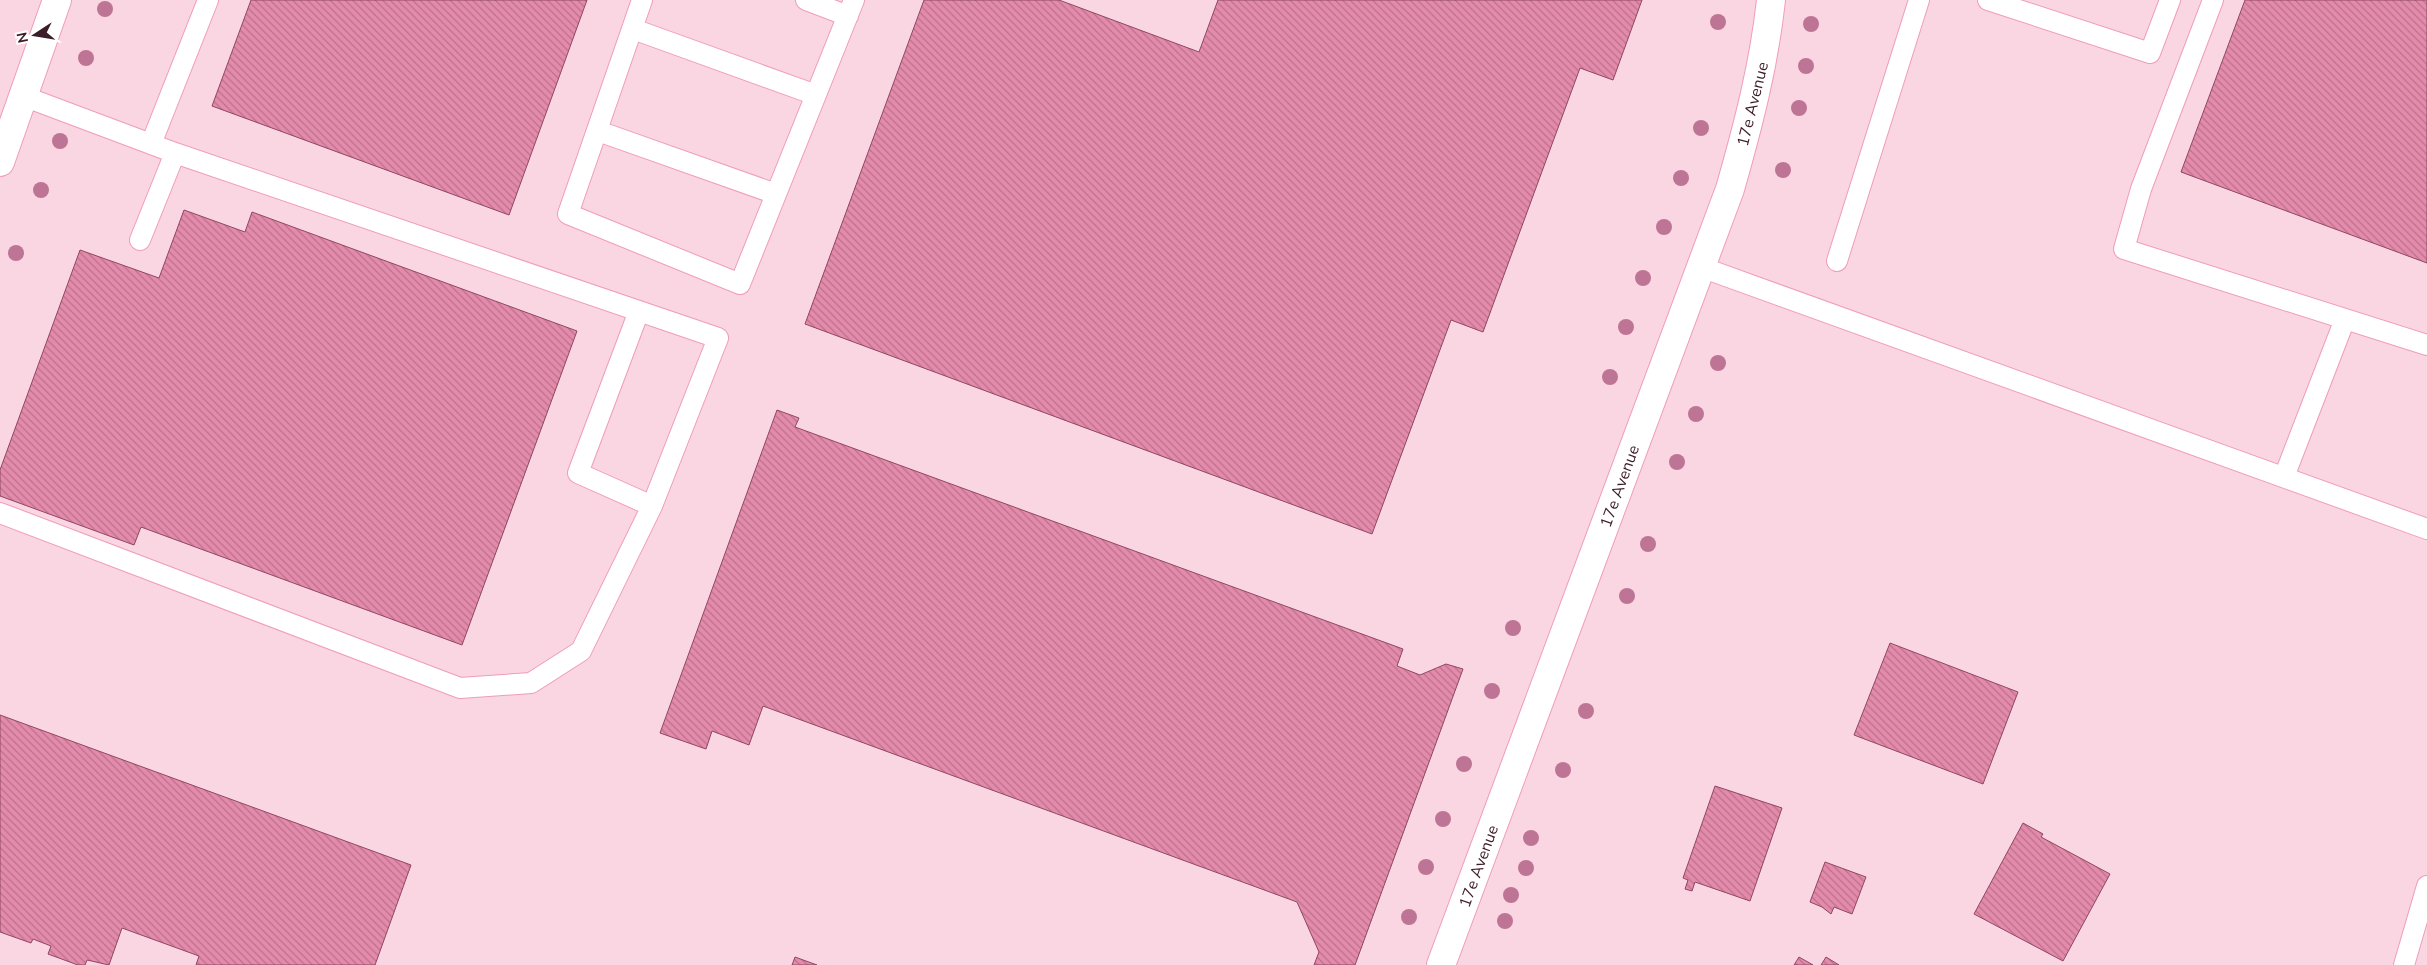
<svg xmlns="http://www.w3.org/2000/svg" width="2427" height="965" font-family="'Nunito Sans',sans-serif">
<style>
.building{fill:url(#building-back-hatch);stroke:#904662}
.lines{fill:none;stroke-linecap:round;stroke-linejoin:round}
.lane-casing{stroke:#f09cba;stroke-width:22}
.street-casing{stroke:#f09cba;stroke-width:30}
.lane{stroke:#fff;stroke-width:20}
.street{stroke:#fff;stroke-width:28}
.tree{fill:#be7494}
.labels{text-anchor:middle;stroke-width:4;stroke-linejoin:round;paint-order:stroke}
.street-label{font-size:16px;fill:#3c1c28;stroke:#fff}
</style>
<defs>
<pattern id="building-back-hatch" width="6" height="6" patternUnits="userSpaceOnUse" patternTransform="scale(1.25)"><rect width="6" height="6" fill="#e48bab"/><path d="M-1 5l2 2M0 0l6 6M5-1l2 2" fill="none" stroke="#ba718b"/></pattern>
</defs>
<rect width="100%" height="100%" fill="#fad6e2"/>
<path class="building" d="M251,0H587L509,215L212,106Z
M924,0H1059L1199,52L1218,0H1642L1613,80L1580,68L1483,332L1451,320L1372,534L805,324Z
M2245,0H2427V263L2181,172Z
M184,210L245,232L252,212L577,331L462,645L141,527L134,545L0,496V470L80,250L159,278Z
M777,410L799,418L795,427L1403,649L1397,666L1420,675L1446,664L1463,669L1355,965H1314L1319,952L1297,902L763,706L749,745L712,731L706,749L660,733Z
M1890,643L2018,692L1983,784L1854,735Z
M0,715L411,865L375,965H196L199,956L122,928L109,965L87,960L85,965H78L48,954L51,946L33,939L31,943L0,932Z
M1715,786L1782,808L1750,901L1695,882L1692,891L1685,889L1688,880L1683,878Z
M2023,823L2043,834L2041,837L2110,874L2063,961L1974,914Z
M1825,862L1866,877L1852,914L1834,907L1831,914L1822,907L1810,902Z
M795,957L817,965H792Z
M1799,957L1813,965H1794Z
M1826,957L1839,965H1821Z"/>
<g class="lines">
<defs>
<path id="lane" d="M642,0L568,214L740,284L854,0
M806,0L848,16
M1988,0L2150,53L2170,0
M2213,0L2141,189L2124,249L2427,345
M633,29L816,95
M598,131L776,194
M151,144L208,0
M140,240L175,153
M1837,261L1919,0
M1701,267L2427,529
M639,311L578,473L652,506
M2284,477L2345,319
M0,513L460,688L531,683L581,651L652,506L718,338L175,153L23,96
M2404,965L2427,886"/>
<path id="street" d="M0,162L57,0
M1441,965L1730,189C1748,126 1764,65 1771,0"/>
</defs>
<use href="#lane" class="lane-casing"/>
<use href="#street" class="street-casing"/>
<use href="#lane" class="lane"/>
<use href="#street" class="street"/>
</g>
<g class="tree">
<circle cx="105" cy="9" r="8"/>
<circle cx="1718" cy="22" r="8"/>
<circle cx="1811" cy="24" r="8"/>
<circle cx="86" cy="58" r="8"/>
<circle cx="1806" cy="66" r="8"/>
<circle cx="1799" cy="108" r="8"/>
<circle cx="1701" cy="128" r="8"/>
<circle cx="60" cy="141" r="8"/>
<circle cx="1783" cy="170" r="8"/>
<circle cx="1681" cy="178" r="8"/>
<circle cx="41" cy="190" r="8"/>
<circle cx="1664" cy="227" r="8"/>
<circle cx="16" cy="253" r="8"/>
<circle cx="1643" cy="278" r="8"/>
<circle cx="1626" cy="327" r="8"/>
<circle cx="1718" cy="363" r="8"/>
<circle cx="1610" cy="377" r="8"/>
<circle cx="1696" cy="414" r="8"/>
<circle cx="1677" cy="462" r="8"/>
<circle cx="1648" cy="544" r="8"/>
<circle cx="1627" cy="596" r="8"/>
<circle cx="1513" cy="628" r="8"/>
<circle cx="1492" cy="691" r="8"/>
<circle cx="1586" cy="711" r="8"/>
<circle cx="1464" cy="764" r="8"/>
<circle cx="1563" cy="770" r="8"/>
<circle cx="1443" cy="819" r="8"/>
<circle cx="1531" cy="838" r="8"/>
<circle cx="1426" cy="867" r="8"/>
<circle cx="1526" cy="868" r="8"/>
<circle cx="1511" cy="895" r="8"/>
<circle cx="1409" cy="917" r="8"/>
<circle cx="1505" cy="921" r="8"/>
</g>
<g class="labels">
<g class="street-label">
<text transform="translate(1752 104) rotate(-76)" y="6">17e Avenue</text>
<text transform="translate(1619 486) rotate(-70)" y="6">17e Avenue</text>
<text transform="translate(1478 866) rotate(-70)" y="6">17e Avenue</text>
</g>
</g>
<g transform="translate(35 35) rotate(258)" stroke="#ffffff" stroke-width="4" paint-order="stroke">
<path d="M0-4L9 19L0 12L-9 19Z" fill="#3c1c28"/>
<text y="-8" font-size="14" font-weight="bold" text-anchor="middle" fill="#3c1c28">N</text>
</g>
</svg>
